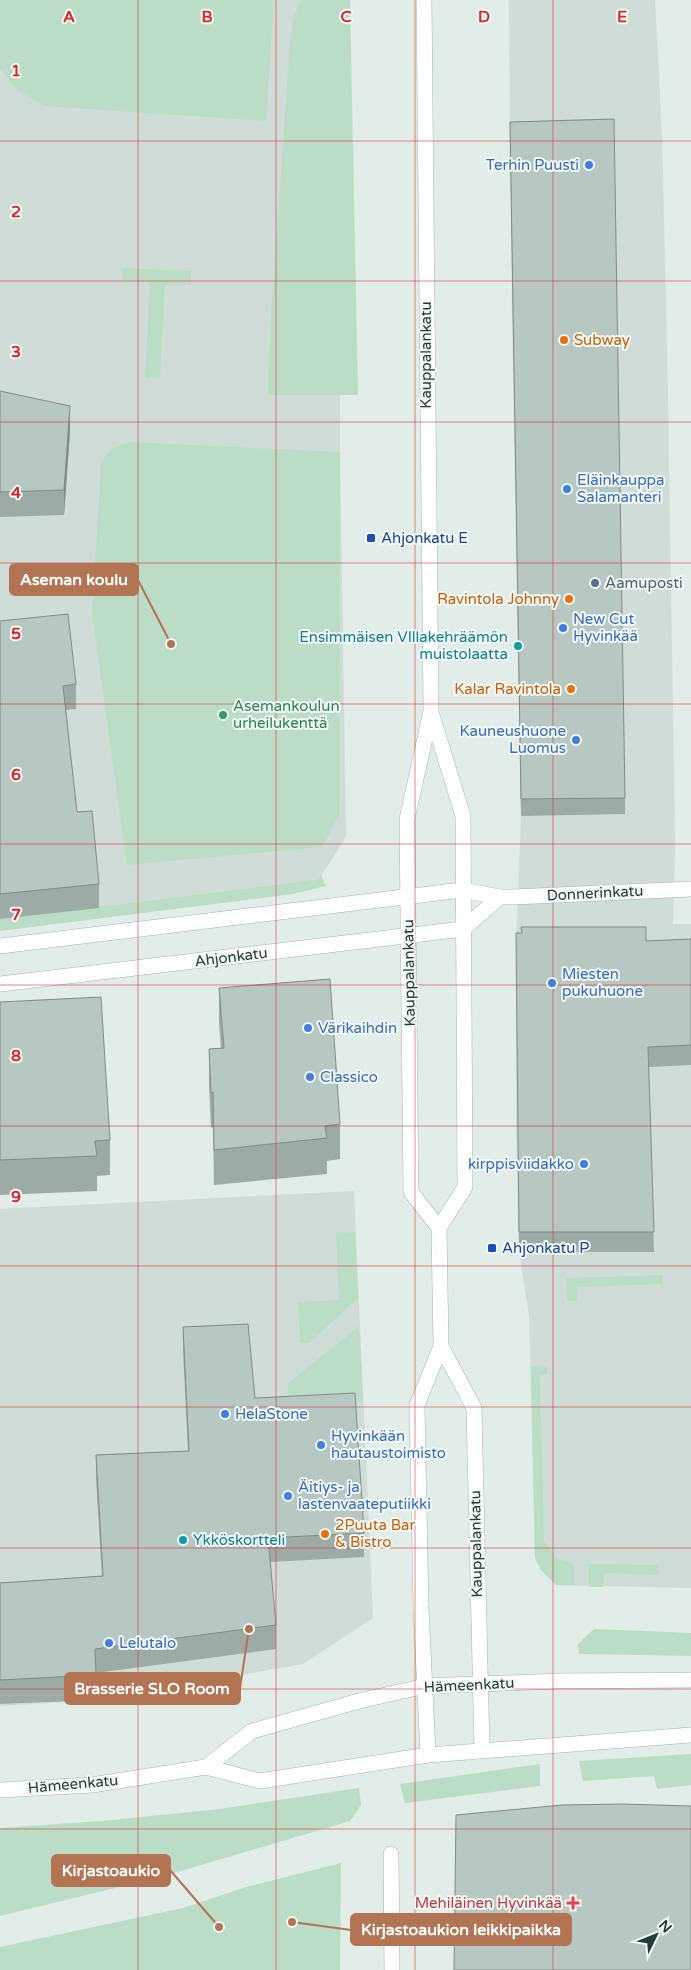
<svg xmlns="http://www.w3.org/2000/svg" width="691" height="1970" font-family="'Varela Round',sans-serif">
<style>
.built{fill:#d0dcd7}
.green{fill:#bbddc7}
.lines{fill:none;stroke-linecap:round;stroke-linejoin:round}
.pedestrian-casing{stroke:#a5b4af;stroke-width:16}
.minor-casing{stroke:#a5b4af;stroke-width:16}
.secondary-casing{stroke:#a0b8b1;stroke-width:16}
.pedestrian{stroke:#fff;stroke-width:15}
.minor{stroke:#fff;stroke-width:15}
.secondary{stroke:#fff;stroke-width:15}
.wall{fill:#9daba6}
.shaded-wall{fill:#808b87}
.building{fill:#b7c7c1;stroke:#808b87}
.grid{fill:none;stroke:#d62828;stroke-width:1;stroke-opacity:0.55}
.shop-dot{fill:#3f7fe0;stroke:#f3f8f6;stroke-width:2}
.food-dot{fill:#e8710a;stroke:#f3f8f6;stroke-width:2}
.transit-dot{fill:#1a4fb4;stroke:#f3f8f6;stroke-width:2}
.service-dot{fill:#5c6f8a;stroke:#f3f8f6;stroke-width:2}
.culture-dot{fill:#0f9aa8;stroke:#f3f8f6;stroke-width:2}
.leisure-dot{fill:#2e9e5b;stroke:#f3f8f6;stroke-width:2}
.health-dot{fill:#e0444e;stroke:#f3f8f6;stroke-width:2}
.labels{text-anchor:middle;stroke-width:4;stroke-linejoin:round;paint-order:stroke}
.shop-label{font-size:15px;fill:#366cbe;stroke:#f3f8f6;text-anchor:start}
.food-label{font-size:15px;fill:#c56008;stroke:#f3f8f6;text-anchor:start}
.street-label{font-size:15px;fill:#223d37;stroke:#f3f8f6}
.transit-label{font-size:15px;fill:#164399;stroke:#f3f8f6;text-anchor:start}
.service-label{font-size:15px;fill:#4e5e75;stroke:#f3f8f6;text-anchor:start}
.culture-label{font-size:15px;fill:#0d838f;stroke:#f3f8f6;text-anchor:end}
.leisure-label{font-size:15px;fill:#27864d;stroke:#f3f8f6;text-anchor:start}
.health-label{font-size:15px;fill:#be3a42;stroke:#f3f8f6;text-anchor:end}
.grid-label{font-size:16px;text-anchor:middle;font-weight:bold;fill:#d62828;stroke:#f3f8f6;stroke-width:4;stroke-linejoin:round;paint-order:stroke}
.leader{fill:none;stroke:#b27452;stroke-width:2}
.callout-dot{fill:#b27452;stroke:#f3f8f6;stroke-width:2}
.callout{fill:#b27452;stroke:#b27452;stroke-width:2}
.callout-label{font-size:16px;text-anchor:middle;font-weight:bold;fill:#fff}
</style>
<rect width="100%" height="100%" fill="#e2ece8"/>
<path class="built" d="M184,0H339L340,452L346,837L319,879L0,919V6Z
M509,0H655L662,135L668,393L675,846L673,924H691V1588L556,1585L535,1558L529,1315L519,1252L516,1131V953L521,816L512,317Z
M354,1191L373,1618L303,1664L96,1700L0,1706V1209Z"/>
<path class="green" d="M0,0H274L266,121L45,106L17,90L0,68Z
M300,0H350L358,395H268L271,314L290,43L293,20Z
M123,268L191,271V285H165L160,378H145L150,282L122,280Z
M131,442L340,452L339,816L321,847L127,865L92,614L101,464C108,449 115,446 131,442Z
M321,875L326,886L293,894L0,931V919L319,879Z
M355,1232L358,1298L309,1343H300L298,1302L339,1300L336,1233Z
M662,1275L663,1284L577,1287L578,1301H567L566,1278Z
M359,1326L363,1401L289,1410L288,1383Z
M531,1366L547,1367V1375H540L544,1541L557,1558L574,1564V1585H556L541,1570L535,1558Z
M589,1564L658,1565L659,1575L604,1573L603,1587H589Z
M594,1629L691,1633V1656L579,1654L578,1644Z
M691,1754V1785L657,1789L654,1776L583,1781L579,1761Z
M540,1764V1786L532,1787L405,1803L400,1784Z
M359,1788L361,1805L350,1821L164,1876L0,1916V1828L101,1821L220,1809Z
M341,1863L340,1970H0V1947L183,1908L246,1887Z"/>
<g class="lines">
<defs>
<path id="pedestrian" d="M391,1854L392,1970"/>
<path id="minor" d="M462,890L500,897H513L691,889
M463,929L500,897"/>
<path id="secondary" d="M424,0L431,711L407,819L411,1192L439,1228
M0,946L462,890
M0,984L463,929
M441,1346L474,1408L482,1750
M428,1755L421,1608L417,1405L441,1346L439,1228L465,1187L463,816L431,712
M206,1767L252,1731L359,1701L425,1686L560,1681L691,1680
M0,1790L92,1785L206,1767L260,1781L428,1755L691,1735"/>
</defs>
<use href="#pedestrian" class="pedestrian-casing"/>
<use href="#minor" class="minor-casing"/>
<use href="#secondary" class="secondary-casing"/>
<use href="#pedestrian" class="pedestrian"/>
<use href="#minor" class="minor"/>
<use href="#secondary" class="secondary"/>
</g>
<path class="wall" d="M510,138L625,798V814L521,816Z
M0,391L70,431L64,515L0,517Z
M0,621L76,684V709L66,710L77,812L99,884V908L0,919Z
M516,933L646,941L691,939V1065L649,1067L654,1252H519Z
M219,988L340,1124V1159L327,1161V1174L214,1185L213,1127L211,1128L209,1084V1049L221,1048L219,1023Z
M0,1002L110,1140V1175L97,1176V1191L0,1195Z
M183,1327L255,1398L364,1533V1557L270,1562L276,1625V1649L96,1673V1700L0,1704V1583L102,1576L96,1479V1455L188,1451L183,1351Z"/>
<path class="shaded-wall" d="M70,406V431L64,515V490Z"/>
<path class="building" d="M614,119L625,798L521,799L510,122Z
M0,391L70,406L64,490L0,492Z
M68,614L76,684L63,686L77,812L92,811L99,884L0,894V621Z
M521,927H646V941L691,939V1045L648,1047L654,1232H519L516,933H522Z
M330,979L340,1124L325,1126L327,1138L214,1150L213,1092L211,1093L209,1049L224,1048L219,988Z
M101,997L110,1140L95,1141L97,1156L0,1160V1002Z
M248,1324L255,1398L355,1393L364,1533L268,1538L276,1625L95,1649L96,1675L0,1680V1583L103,1576L96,1455L189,1451L183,1327Z
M623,1804L691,1806V1970H454L456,1815L562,1805Z"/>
<path class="grid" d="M138,0V1970M276,0V1970M415,0V1970M553,0V1970M0,141H691M0,281H691M0,422H691M0,563H691M0,704H691M0,844H691M0,985H691M0,1126H691M0,1266H691M0,1407H691M0,1548H691M0,1689H691M0,1829H691"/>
<g class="shop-dot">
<circle cx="589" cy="165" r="5"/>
<circle cx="567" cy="489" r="5"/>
<circle cx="563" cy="628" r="5"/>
<circle cx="576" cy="740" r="5"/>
<circle cx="552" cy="983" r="5"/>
<circle cx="308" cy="1028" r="5"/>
<circle cx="310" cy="1077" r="5"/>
<circle cx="584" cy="1164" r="5"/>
<circle cx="225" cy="1414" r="5"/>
<circle cx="321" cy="1445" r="5"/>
<circle cx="288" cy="1496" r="5"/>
<circle cx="109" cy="1643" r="5"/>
</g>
<g class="food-dot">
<circle cx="564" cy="340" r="5"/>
<circle cx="569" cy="599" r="5"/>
<circle cx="571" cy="689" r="5"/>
<circle cx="325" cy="1534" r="5"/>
</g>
<g class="transit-dot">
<rect x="366" y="533" width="10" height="10" rx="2.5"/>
<rect x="487" y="1243" width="10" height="10" rx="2.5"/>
</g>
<circle class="service-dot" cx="595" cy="583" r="5"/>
<g class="culture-dot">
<circle cx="518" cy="646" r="5"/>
<circle cx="183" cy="1540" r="5"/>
</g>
<circle class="leisure-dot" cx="223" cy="715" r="5"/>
<path class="health-dot" d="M570.5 1895.5h5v5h5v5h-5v5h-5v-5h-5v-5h5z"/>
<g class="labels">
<g class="shop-label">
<text x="579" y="170" text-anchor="end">Terhin Puusti</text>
<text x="577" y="485">Eläinkauppa<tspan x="577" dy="17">Salamanteri</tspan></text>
<text x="573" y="624">New Cut<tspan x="573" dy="17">Hyvinkää</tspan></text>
<text x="566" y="736" text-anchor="end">Kauneushuone<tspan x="566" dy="17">Luomus</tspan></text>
<text x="562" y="979">Miesten<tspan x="562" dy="17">pukuhuone</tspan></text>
<text x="318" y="1033">Värikaihdin</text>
<text x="320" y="1082">Classico</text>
<text x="574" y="1169" text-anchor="end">kirppisviidakko</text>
<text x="235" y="1419">HelaStone</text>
<text x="331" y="1441">Hyvinkään<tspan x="331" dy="17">hautaustoimisto</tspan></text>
<text x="298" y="1492">Äitiys- ja<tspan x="298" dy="17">lastenvaateputiikki</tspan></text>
<text x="119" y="1648">Lelutalo</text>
</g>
<g class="food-label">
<text x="574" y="345">Subway</text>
<text x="559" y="604" text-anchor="end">Ravintola Johnny</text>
<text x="561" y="694" text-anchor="end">Kalar Ravintola</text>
<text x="335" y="1530">2Puuta Bar<tspan x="335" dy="17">&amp; Bistro</tspan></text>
</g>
<g class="street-label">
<text transform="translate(426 355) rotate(-90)" y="5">Kauppalankatu</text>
<text transform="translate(595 893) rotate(-3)" y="5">Donnerinkatu</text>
<text transform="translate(231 957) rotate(-7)" y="5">Ahjonkatu</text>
<text transform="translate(409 973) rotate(-91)" y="5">Kauppalankatu</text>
<text transform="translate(476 1544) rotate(-91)" y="5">Kauppalankatu</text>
<text transform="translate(469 1685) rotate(-3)" y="5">Hämeenkatu</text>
<text transform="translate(73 1784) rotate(-5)" y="5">Hämeenkatu</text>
</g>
<g class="transit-label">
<text x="381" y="543">Ahjonkatu E</text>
<text x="502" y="1253">Ahjonkatu P</text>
</g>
<g class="service-label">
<text x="605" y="588">Aamuposti</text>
</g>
<g class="culture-label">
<text x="508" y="642">Ensimmäisen VIllakehräämön<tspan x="508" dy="17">muistolaatta</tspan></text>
<text x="193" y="1545" text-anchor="start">Ykköskortteli</text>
</g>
<g class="leisure-label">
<text x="233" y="711">Asemankoulun<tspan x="233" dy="17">urheilukenttä</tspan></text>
</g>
<g class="health-label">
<text x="562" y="1908">Mehiläinen Hyvinkää</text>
</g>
</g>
<g class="grid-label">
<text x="69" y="22">A</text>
<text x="207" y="22">B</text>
<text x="346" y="22">C</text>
<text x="484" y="22">D</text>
<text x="622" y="22">E</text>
<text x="16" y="76">1</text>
<text x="16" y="217">2</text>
<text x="16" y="357">3</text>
<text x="16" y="498">4</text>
<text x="16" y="639">5</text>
<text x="16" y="780">6</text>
<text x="16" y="920">7</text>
<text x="16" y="1061">8</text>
<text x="16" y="1202">9</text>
</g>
<path class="leader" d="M171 644L138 580M249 1629L240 1688M219 1927L170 1870M292 1922L351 1930"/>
<g class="callout-dot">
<circle cx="171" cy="644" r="5"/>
<circle cx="249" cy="1629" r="5"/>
<circle cx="219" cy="1927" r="5"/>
<circle cx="292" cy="1922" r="5"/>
</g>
<g class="callout">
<rect x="10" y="564" width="128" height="31" rx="5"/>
<rect x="65" y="1673" width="175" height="31" rx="5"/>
<rect x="52" y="1855" width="118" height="31" rx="5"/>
<rect x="351" y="1914" width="220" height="31" rx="5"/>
</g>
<g class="callout-label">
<text x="74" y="585">Aseman koulu</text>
<text x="152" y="1694">Brasserie SLO Room</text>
<text x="111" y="1876">Kirjastoaukio</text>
<text x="461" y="1935">Kirjastoaukion leikkipaikka</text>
</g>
<g transform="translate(656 1935) rotate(47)" stroke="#f3f8f6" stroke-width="4" paint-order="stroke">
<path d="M0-4L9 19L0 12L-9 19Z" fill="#223d37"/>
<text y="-8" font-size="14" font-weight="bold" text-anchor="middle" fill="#223d37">N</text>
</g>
</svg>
